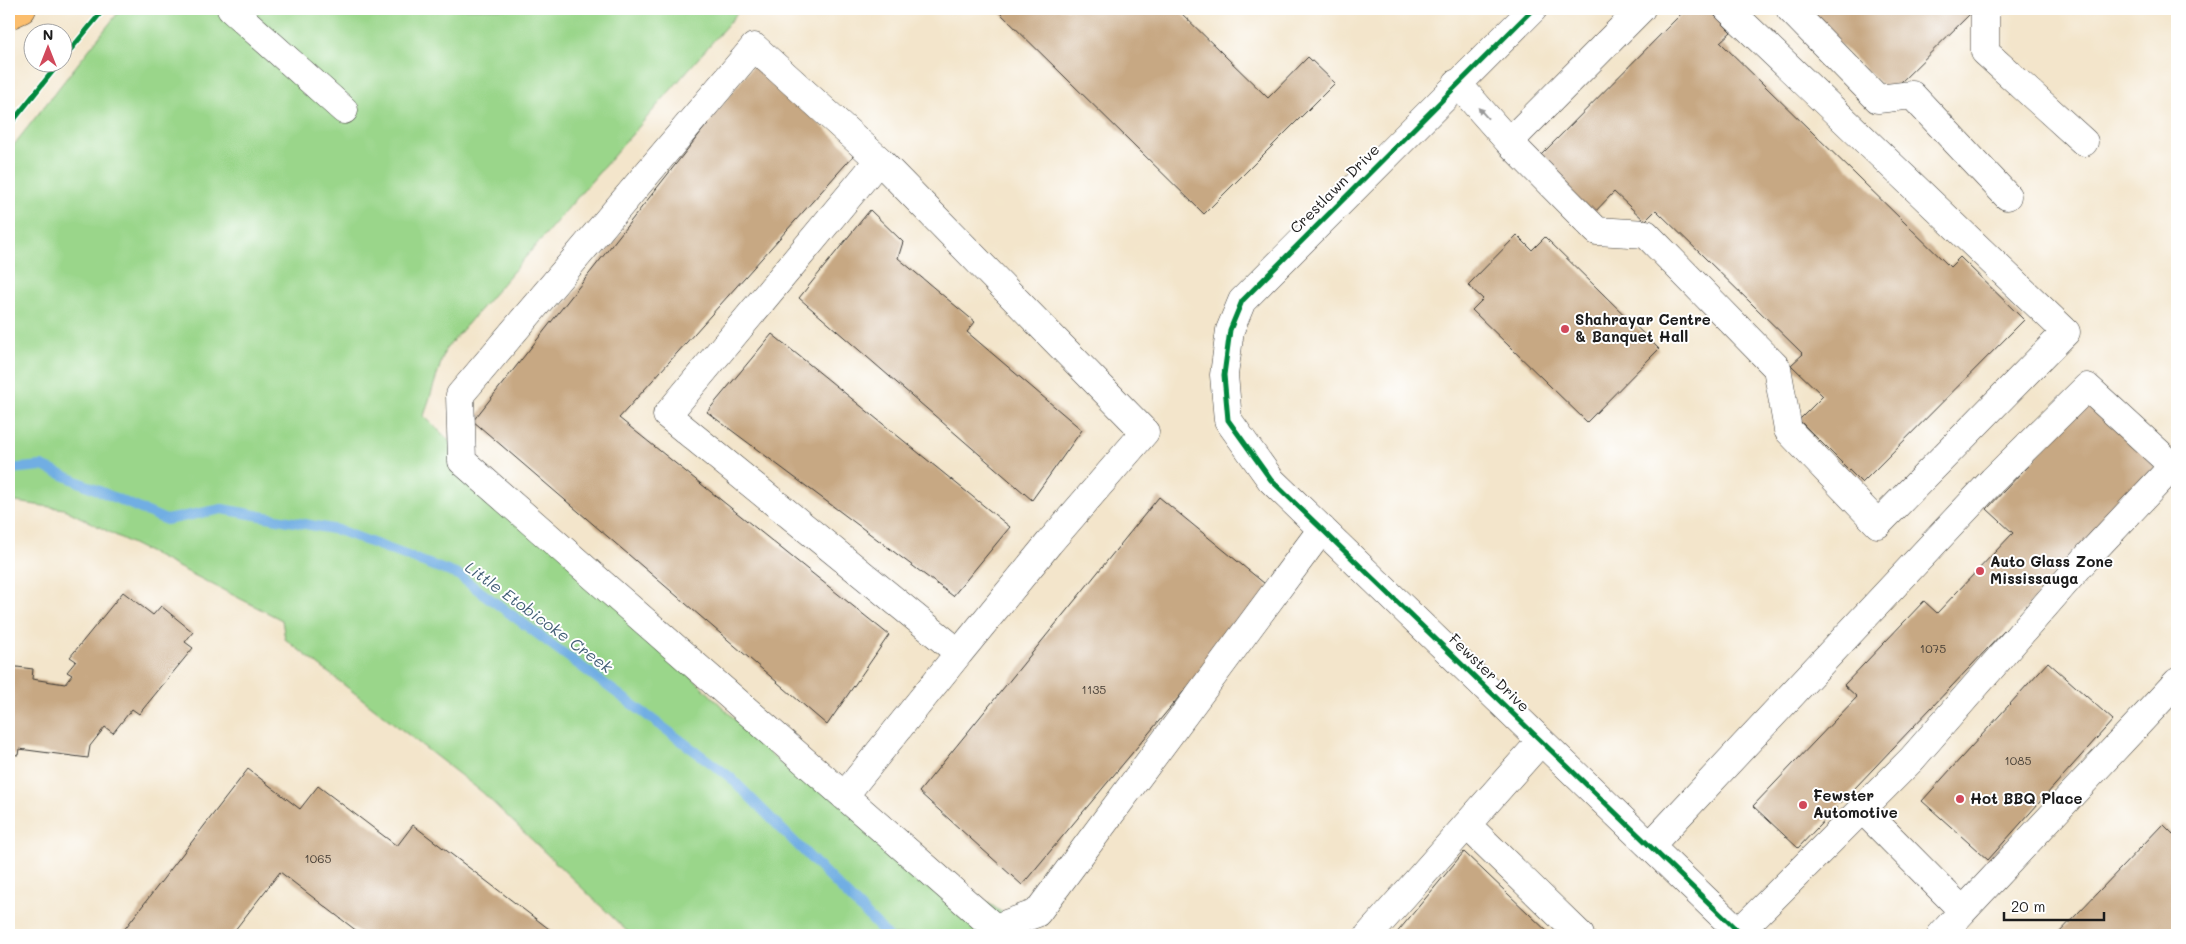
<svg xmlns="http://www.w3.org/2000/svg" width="2186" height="944" font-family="Mali,sans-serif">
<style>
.green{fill:#9ad68a;stroke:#5b7953}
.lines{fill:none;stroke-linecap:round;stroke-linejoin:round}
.stream{stroke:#71aee3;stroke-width:10}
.building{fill:#c7a883}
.minor-casing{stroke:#3c3a36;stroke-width:29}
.major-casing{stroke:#3c3a36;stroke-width:29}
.minor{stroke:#fff;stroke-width:28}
.major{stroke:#fbbe6e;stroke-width:28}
.cycleway-casing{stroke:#fff;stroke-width:8}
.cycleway{stroke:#00873e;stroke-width:5}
.oneway{fill:#999}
.poi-dot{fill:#d1495b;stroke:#fff;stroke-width:2}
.labels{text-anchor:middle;stroke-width:4;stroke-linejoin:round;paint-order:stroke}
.number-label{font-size:12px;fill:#473f36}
.street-label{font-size:15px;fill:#1c1c1c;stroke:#fff}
.poi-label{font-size:15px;font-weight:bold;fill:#1c1c1c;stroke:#fff;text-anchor:start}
.water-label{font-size:16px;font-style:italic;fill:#425e76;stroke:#fff}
</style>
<rect width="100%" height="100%" fill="#fff"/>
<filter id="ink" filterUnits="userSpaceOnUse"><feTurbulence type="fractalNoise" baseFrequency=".02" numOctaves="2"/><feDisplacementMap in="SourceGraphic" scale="10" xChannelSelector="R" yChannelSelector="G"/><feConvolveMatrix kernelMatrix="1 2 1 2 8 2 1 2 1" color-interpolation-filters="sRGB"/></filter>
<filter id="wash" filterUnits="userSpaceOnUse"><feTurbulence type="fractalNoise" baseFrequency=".0096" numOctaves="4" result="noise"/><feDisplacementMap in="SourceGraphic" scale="20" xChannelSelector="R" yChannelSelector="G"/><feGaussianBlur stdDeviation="1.12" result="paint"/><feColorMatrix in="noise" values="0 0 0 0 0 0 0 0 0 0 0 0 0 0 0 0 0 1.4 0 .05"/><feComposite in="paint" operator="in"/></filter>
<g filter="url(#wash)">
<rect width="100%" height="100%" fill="#f3e5cb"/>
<path class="green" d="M121,9H741L445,350L424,416L779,762L1009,917L1014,935H631L482,792L285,639L282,620L64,509L9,501V151Z"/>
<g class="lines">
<path class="stream" d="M9,469L42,466L166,520L222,509L338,530L458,575L730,777L887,935"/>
</g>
<g id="blocks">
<path class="building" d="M996,9H1177L1268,98L1308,57L1335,83L1204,214Z
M1686,9H1708L1731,32L1720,42L1950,267L1960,257L2024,320L1862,483L1799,420L1823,396L1791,365L1803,354L1656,210L1645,221L1614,192L1591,216L1535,161Z
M1805,9H1975L1890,93Z
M754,65L854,155L619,418L889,635L827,725L473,421Z
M870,210L903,242L898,258L975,322L967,332L1082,430L1032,500L799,298Z
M1517,235L1532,250L1545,237L1659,349L1587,422L1472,310L1483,299L1468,285Z
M772,334L1010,527L953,596L707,412Z
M2090,400L2160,467L1798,848L1753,806L1857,697L1844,685L1924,601L1937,613L2013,533L1987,509Z
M1159,497L1270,588L1022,885L919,792Z
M123,592L153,615L161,606L193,632L185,642L193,648L139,714L132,709L113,733L105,727L90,746L88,758L19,749L18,755L9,754V666L33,669L32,679L65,684L72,675L67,672L76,661L70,657Z
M2048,662L2113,720L1988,860L1922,801Z
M248,769L300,809L318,786L397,846L413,825L557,935H362L280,872L231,935H120Z
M2163,824L2177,838V935H2057Z
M1464,852L1551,935H1395Z"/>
</g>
</g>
<g filter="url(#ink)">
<use href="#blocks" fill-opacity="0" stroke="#3c3a36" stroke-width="1"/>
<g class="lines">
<defs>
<path id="minor" d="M231,9L344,110
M1533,9L1242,301L1230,330L1224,375L1228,420L1271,480L1742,935
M1790,9L1878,99L1912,95L2007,196
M1985,9V52L2084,142
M1457,83L1509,142L1597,231L1646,234L1777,368L1788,430L1878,524L2066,332L1728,9
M1509,142L1641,9
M879,160L1145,432L1049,543L959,653
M844,796L959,653L667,415L879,160L754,47L460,395L462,461L995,928L1037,913L1322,529
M1862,809L1963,911L1941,935
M1467,825L1580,935
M1650,846L1993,480L2087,387L2173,466L2090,554L1912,759L1739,932
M1963,911L2177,682
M1369,935L1541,741"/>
<path id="major" d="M9,15L22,9"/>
</defs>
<use href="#minor" class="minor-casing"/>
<use href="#major" class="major-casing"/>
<use href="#minor" class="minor"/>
<use href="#major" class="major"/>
<defs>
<path id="cycleway" d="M1533,9L1242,301L1230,330L1224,375L1228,420L1271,480L1742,935
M62,60L104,9
M9,126L60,62"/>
</defs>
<use href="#cycleway" class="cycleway-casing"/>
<use href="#cycleway" class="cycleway"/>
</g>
<defs><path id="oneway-solid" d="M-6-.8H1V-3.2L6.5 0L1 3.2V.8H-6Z" transform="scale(1.25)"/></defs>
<use class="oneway" href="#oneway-solid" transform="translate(1483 113) rotate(-132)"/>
</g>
<g class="poi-dot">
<circle cx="1565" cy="329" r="5"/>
<circle cx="1980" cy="571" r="5"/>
<circle cx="1960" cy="799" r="5"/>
<circle cx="1803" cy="805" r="5"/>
</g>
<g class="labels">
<g class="number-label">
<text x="1933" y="653">1075</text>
<text x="1094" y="694">1135</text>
<text x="2018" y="765">1085</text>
<text x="318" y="863">1065</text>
</g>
<g class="street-label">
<text transform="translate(1335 189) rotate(-45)" y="5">Crestlawn Drive</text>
<text transform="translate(1489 673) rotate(44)" y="5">Fewster Drive</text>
</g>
<g class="poi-label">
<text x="1575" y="325">Shahrayar Centre<tspan x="1575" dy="17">&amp; Banquet Hall</tspan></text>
<text x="1990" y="567">Auto Glass Zone<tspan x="1990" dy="17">Mississauga</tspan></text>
<text x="1813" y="801">Fewster<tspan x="1813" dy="17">Automotive</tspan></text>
<text x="1970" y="804">Hot BBQ Place</text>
</g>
<g class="water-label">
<text transform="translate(539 617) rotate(36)" y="6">Little Etobicoke Creek</text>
</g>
</g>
<rect width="2186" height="944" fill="none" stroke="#fff" stroke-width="30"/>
<g transform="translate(48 48)"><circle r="24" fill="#ffffff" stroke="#a4a4a4"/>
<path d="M0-4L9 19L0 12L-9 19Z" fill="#d1495b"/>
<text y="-8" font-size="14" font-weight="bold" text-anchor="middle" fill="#1c1c1c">N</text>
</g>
<path d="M2004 912v8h100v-8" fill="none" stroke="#1c1c1c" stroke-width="2.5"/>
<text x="2011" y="912" font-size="15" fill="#1c1c1c" stroke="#ffffff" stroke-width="4" paint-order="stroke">20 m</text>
</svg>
